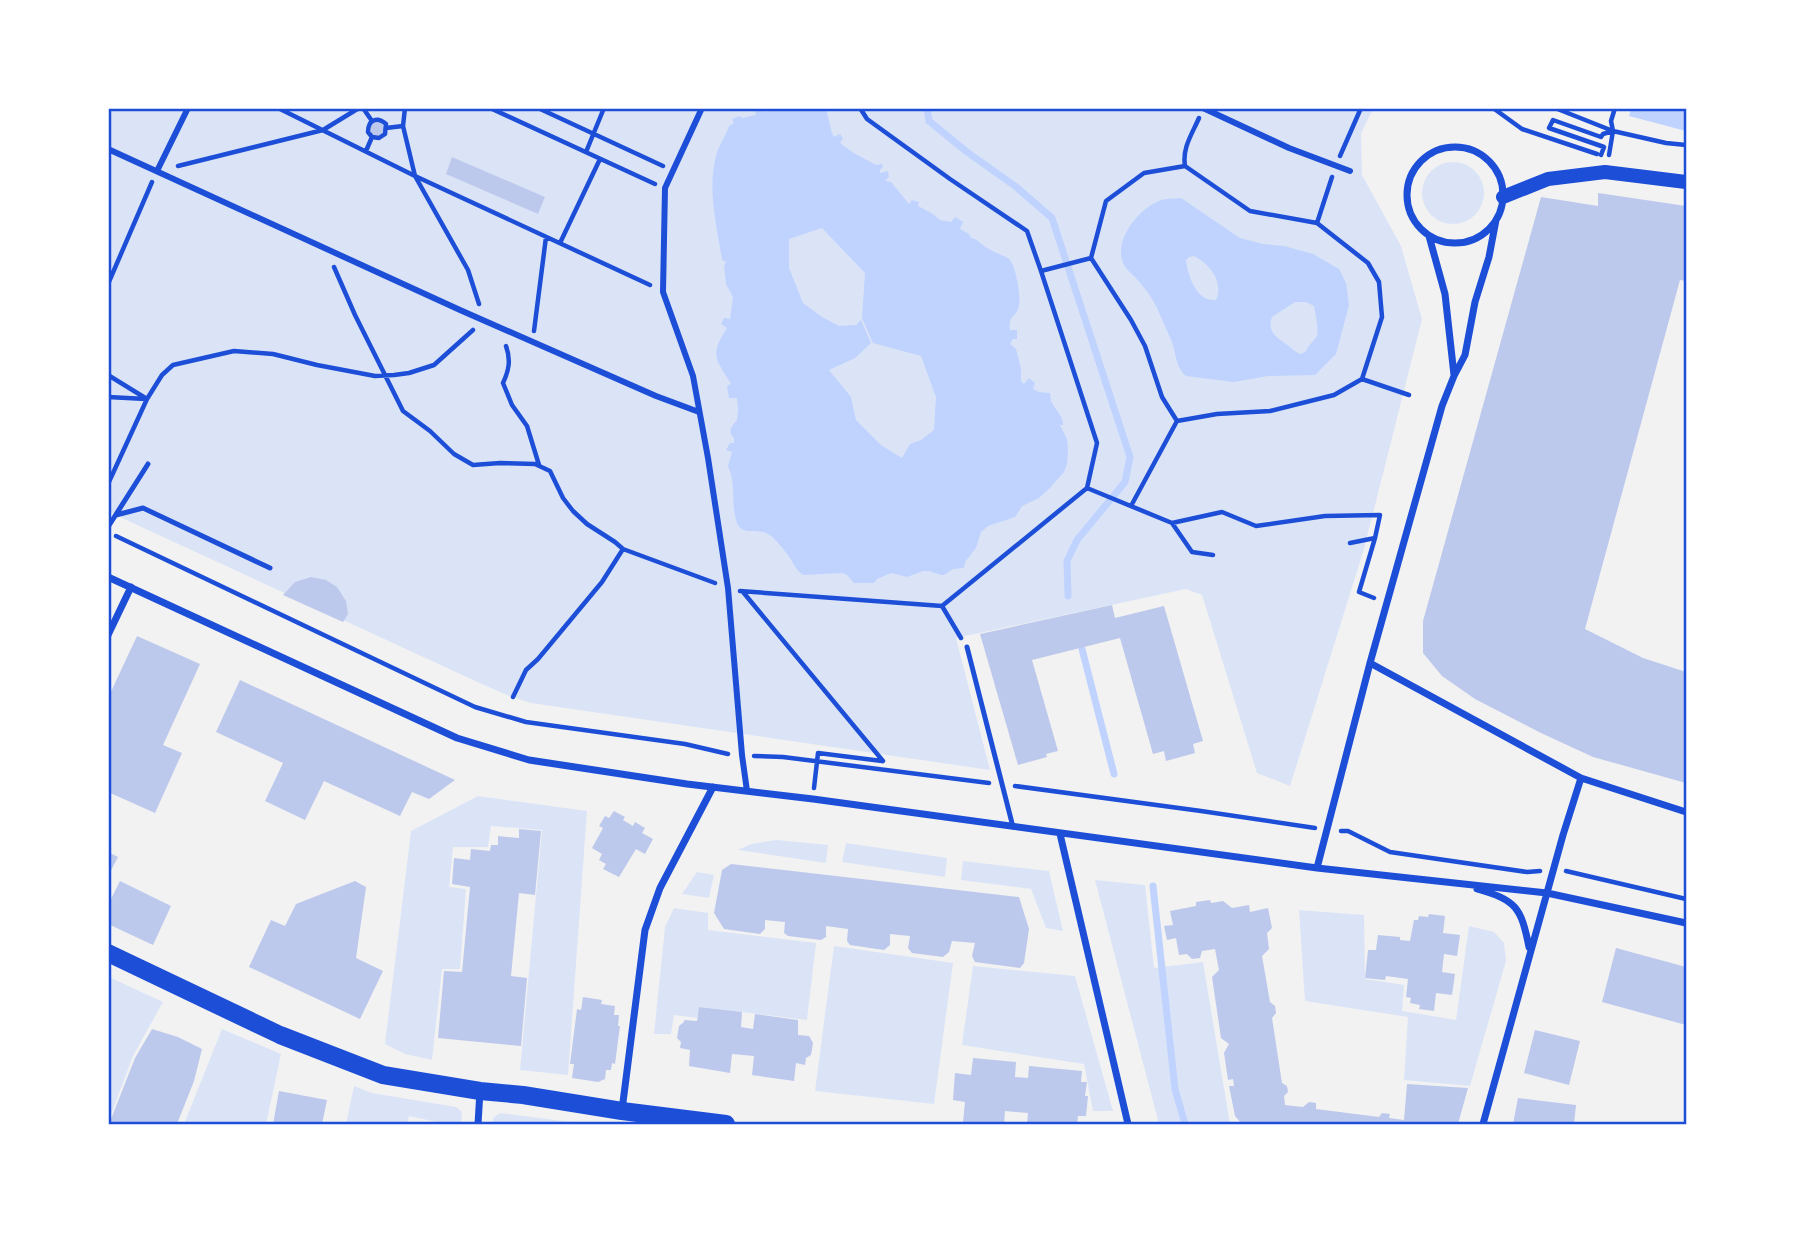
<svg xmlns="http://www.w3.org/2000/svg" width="1795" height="1233" font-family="Cabin,sans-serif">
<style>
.green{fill:#dbe4f7}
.water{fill:#bfd3fe;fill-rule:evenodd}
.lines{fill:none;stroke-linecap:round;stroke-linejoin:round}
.stream{stroke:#bfd3fe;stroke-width:7}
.building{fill:#bdc9ec}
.path{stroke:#1d4ed8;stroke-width:4.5}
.service{stroke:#1d4ed8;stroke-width:5}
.pedestrian{stroke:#1d4ed8;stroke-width:6}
.minor{stroke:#1d4ed8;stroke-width:7}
.secondary{stroke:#1d4ed8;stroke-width:14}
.primary{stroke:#1d4ed8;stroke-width:18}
.neatline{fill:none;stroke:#1d4ed8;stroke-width:2.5}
</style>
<rect width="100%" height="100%" fill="#f2f2f2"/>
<path class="green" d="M109,109H1373L1361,133L1362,175L1401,246L1422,319L1364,549L1290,786L1257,773L1202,595L1186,589L956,638L990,770L531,703L507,695L484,685L124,519L109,511Z
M1422 193a31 31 0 1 1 62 0a31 31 0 1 1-62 0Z
M478,796L587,811L568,1075L520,1070L542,830L491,826L488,847H453L449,887L466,889L460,969H442L432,1060L405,1054L385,1044L411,831Z
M776,840L828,845L826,863L738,850L751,844Z
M846,843L947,858L945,877L842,862Z
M963,861L1049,871L1063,931L1046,928L1031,889L961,880Z
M697,872L714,875L709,898L682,894Z
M1095,880L1145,885L1154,968L1203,962L1230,1124H1159Z
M674,908L708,913V930L816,943L807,1020L700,1007L697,1018L674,1015L671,1034H654L665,927Z
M1299,910L1364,915L1365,979L1404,985L1402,1011L1456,1020L1469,926L1494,932L1504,943L1506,961L1470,1086L1404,1080L1408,1017L1305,1001Z
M834,946L953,963L934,1104L815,1091Z
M973,966L1075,976L1113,1111H1093L1084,1064L962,1045Z
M109,977L163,1002L133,1056L112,1112L108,1110Z
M222,1029L281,1054L266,1124H184Z
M354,1086L372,1093L456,1107L462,1112L461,1124H446L409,1116L407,1124H346Z
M500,1113L586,1124H493V1118Z"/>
<path class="water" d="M761,109H765L767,112L772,109H826L832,133L834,137L840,134L843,138L840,143L852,152L876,165L882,164L883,167L880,170V173L888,171L889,177L885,181L891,182L909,204L912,200L919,202L918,206L933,214L940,220L951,222L955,217L963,222L960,229L969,234L971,238C979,239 982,246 989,249C995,253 1003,255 1009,259C1016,265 1021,297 1019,306C1017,317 1007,316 1010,330H1017V339H1013L1010,344L1016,349L1021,369V381L1024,384L1029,378L1035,383L1033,389L1039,392L1050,393C1051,396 1050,400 1052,403C1056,411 1063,415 1063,425H1060L1067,439L1068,449L1067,464L1064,472L1049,489L1039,498L1022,506L1015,517L988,526L981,532L976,548L965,562L964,568L953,569L944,575H941L929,571H923L907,577L891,573L877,579L874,583H854L847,575L842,573L803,575C796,570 794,564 790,558C786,552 774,537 768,534C756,527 741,538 736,520C731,502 736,483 728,466L732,452L726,450L730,443H734V438C727,431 732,426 737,420L738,409L737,398H729L727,386L731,384C716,359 709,356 727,328L721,324L724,318L730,319L733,297L726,284L724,266L726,262L722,260C717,226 707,191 716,156C719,144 726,136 729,126L734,123L732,119L740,116L742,118L756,115L755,111ZM822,228L865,273L862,318L873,343L921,356L936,397L934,430L921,440L910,444L902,458L881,445L856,420L851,397L829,370L855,358L871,343L861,320L856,325L839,326L822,317L803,303L789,268V239Z
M1631,109H1686V131L1629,116Z
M1181,198L1240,238L1263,244L1284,246L1313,254L1339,269L1346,283L1349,305L1336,354L1315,375L1268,376L1234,382L1186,376C1176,368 1176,354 1172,342C1167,331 1162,319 1157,308C1152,297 1143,286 1135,277C1131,273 1127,270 1124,265C1112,242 1138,209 1159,201C1166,198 1174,199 1181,198ZM1194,256C1210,264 1224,282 1216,300C1197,302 1188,277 1186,260L1189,257ZM1295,302H1306L1314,306C1315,312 1319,331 1317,336C1316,338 1310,344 1309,346C1303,354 1310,349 1301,354C1294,352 1292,348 1286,344C1276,337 1267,331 1272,317Z"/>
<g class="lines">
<path class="stream" d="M927,108L929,121L967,152L1015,186L1052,218L1130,457L1125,482L1077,540L1067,561L1068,596
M1082,649L1114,774
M1153,886L1175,1089L1185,1124"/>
</g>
<path class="building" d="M370 129a7 7 0 1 1 14 0a7 7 0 1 1-14 0Z
M452,157L545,197L538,214L446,174Z
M1598,193L1686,206V281L1680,280L1585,629L1643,658L1686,672V783L1593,757L1541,733L1475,699L1442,676L1423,653V621L1541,197L1598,206Z
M311,577L326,580L337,587L346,601L348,614L343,622L283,595L295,582Z
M1112,605L1115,618L1164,606L1203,741L1193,744L1195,753L1166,761L1164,751L1153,754L1120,638L1032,660L1058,751L1046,754L1047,757L1018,765L980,634Z
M137,636L200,664L163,745L182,753L155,813L108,792V698Z
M240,680L455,780L429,799L412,792L400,816L324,781L305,820L265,801L283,763L216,732Z
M614,811L625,817L623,820L633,826L635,822L645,828L642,833L653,839L645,854L636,849L619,877L603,869L606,864L599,860L602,854L592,848L603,828L599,826L605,816L609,818Z
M519,829L541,831L535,895L519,893L511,976L527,978L521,1046L438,1038L444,971L462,972L470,887L452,884L454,858L470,860L471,849L490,851L491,845H498V836L519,838Z
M108,852L118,857L108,876Z
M731,864L1019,897L1029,929L1024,963L1020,968L975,962L972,956L975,943L952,941L949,952L943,957L912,953L908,948L910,936L890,934V945L884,950L850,945L847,941L848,929L826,926V937L821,940L788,936L784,933L785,922L765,920V929L760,934L724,929L714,913L722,870Z
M120,881L171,906L153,945L108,924V905Z
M355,881L366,887L356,958L383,971L360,1019L249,967L271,920L285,926L296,904Z
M1210,900L1211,903L1223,901L1232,908L1249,905L1250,912L1268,908L1272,928L1267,933L1269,949L1262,956L1270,1002L1275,1006L1276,1013L1272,1018L1282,1083L1287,1086L1288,1092L1284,1096L1285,1105L1303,1107L1309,1102L1316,1103V1109L1379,1117L1382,1113L1390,1114L1389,1118L1404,1120L1407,1084L1468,1088L1458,1124H1242L1235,1116L1229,1086H1234L1233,1079L1228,1080L1224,1053L1229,1044L1221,1038L1212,977L1219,970L1215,949L1202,951L1200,958L1192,959L1187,954L1179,955L1176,938L1167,940L1164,926L1173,925L1170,911L1196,906V902Z
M1429,914L1445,916L1443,933L1460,935L1457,956L1444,954L1442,972L1455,974L1452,995L1436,993L1434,1011L1419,1009L1420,1005L1410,1003L1411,998L1406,997L1408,979L1386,976L1385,980L1365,978L1368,950H1376L1378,935L1400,937V940L1410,941L1414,920H1418L1419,916L1428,917Z
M1616,948L1686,967V1025L1602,1002Z
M583,997L602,1000L601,1004L615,1006L614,1015H619L618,1026H620L615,1064L612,1063L611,1070H606L605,1079L598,1082L572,1078L574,1064H570L577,1009L581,1010Z
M699,1007L742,1012L741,1027L753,1029L755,1014L798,1020V1035L809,1036L813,1043L811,1055L806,1058L805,1065L796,1063L794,1081L752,1075L754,1056L732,1054L730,1073L689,1066L690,1050L680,1048L681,1042L677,1038L679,1026L684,1022V1020L697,1021Z
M152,1029L178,1037L202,1049L194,1081L177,1124H109L135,1058Z
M1535,1030L1580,1041L1569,1085L1524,1073Z
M973,1058L1016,1062L1015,1077L1028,1078L1029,1066L1082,1071L1081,1082H1087L1085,1096H1088L1086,1116H1078L1077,1124H1027L1028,1113L1005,1111L1004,1124L963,1122L965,1102L953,1100L955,1073L971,1075Z
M279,1091L327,1100L322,1124H273Z
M1518,1098L1576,1105L1574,1124H1513Z"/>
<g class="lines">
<path class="path" d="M278,108L415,176L650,285
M363,108L372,121
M405,108L403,126L415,176L468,270L479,304
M490,108L655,184
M538,108L663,166
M1493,108L1522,129L1597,154
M1555,108L1613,131L1666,143L1686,145
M386,128L403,126
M366,151L372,137L368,132C368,120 377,116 386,124L385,134L379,138L372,137
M586,152L604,108
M1601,155L1604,147L1549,128L1553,120L1601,137L1603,134L1613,131
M1609,155L1613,131L1611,121L1615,108
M1340,156L1361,108
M178,166L323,130L359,108
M1185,166L1250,211L1317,223L1368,263L1379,282L1382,317L1362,379L1334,395L1270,411L1217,414L1177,421L1162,397L1145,346L1131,320L1091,258L1106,201L1144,173Z
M1185,166C1182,148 1192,134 1199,118
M1317,223L1332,177
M560,243L600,159
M334,267L355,315L403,411L430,431L454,454L473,465L500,463L535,464L550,471L563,498L573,511L587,524L615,542L623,549
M1041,271L1091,258
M108,284L152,182
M534,331L546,237
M506,346C511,360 509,370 503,383L512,405L527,426L539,465
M108,375L147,399
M1362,379L1409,395
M108,397L146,399
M108,484L147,399L162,375L173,365L234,351L273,354L317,365L375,376L394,375L409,373L434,365L473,330
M1087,488L1172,523L1222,512L1256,526L1325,516L1380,515L1375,538L1359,592L1374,598
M1131,506L1177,421
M1172,523L1192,552L1213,555
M116,536L475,707L526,722L685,744L728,754
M1350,543L1375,538
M740,591L942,606L1087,488L1097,443L1041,271L1027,231L950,179L867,119L860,108
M743,592L883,761
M942,606L961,638
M513,697L526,670L538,659L602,582L623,549L715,583
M754,756L783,757L989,783
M1015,786L1201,811L1315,828
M814,788L818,753L882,761
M1341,831H1348L1390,852L1527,872L1540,871
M1566,871L1686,899"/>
<path class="service" d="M116,515L143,508L270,568
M108,527L148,464
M967,647L1013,827"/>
<path class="pedestrian" d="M702,108L665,188L663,292L693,376L708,458L728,588L742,755L747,791
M1203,108L1289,148L1350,171
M108,149L460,310L656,396L699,412
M157,171L188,108"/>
<path class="minor" d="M1407 195a48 48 0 1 1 96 0a48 48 0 1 1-96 0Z
M1429,236L1445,294L1454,375
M108,577L457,738L529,760L687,784L813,799L1317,868L1547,893L1686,923
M108,635L131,587
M1370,663L1581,778L1686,812
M1060,834L1128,1124
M1317,868L1370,663L1442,406L1454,376L1465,355L1475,302L1489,257L1496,220
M1477,889C1516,900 1521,907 1529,947
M622,1110L645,930L660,888L713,787
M478,1124L480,1091
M1483,1124L1563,835L1581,778"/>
<path class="secondary" d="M1503,197L1548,179L1605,172L1686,182"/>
<path class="primary" d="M108,953L280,1035L383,1075L480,1091L523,1095L622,1111L726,1124"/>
</g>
<rect width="1795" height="1233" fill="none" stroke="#ffffff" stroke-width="220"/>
<rect x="110" y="110" width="1575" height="1013" class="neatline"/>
</svg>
